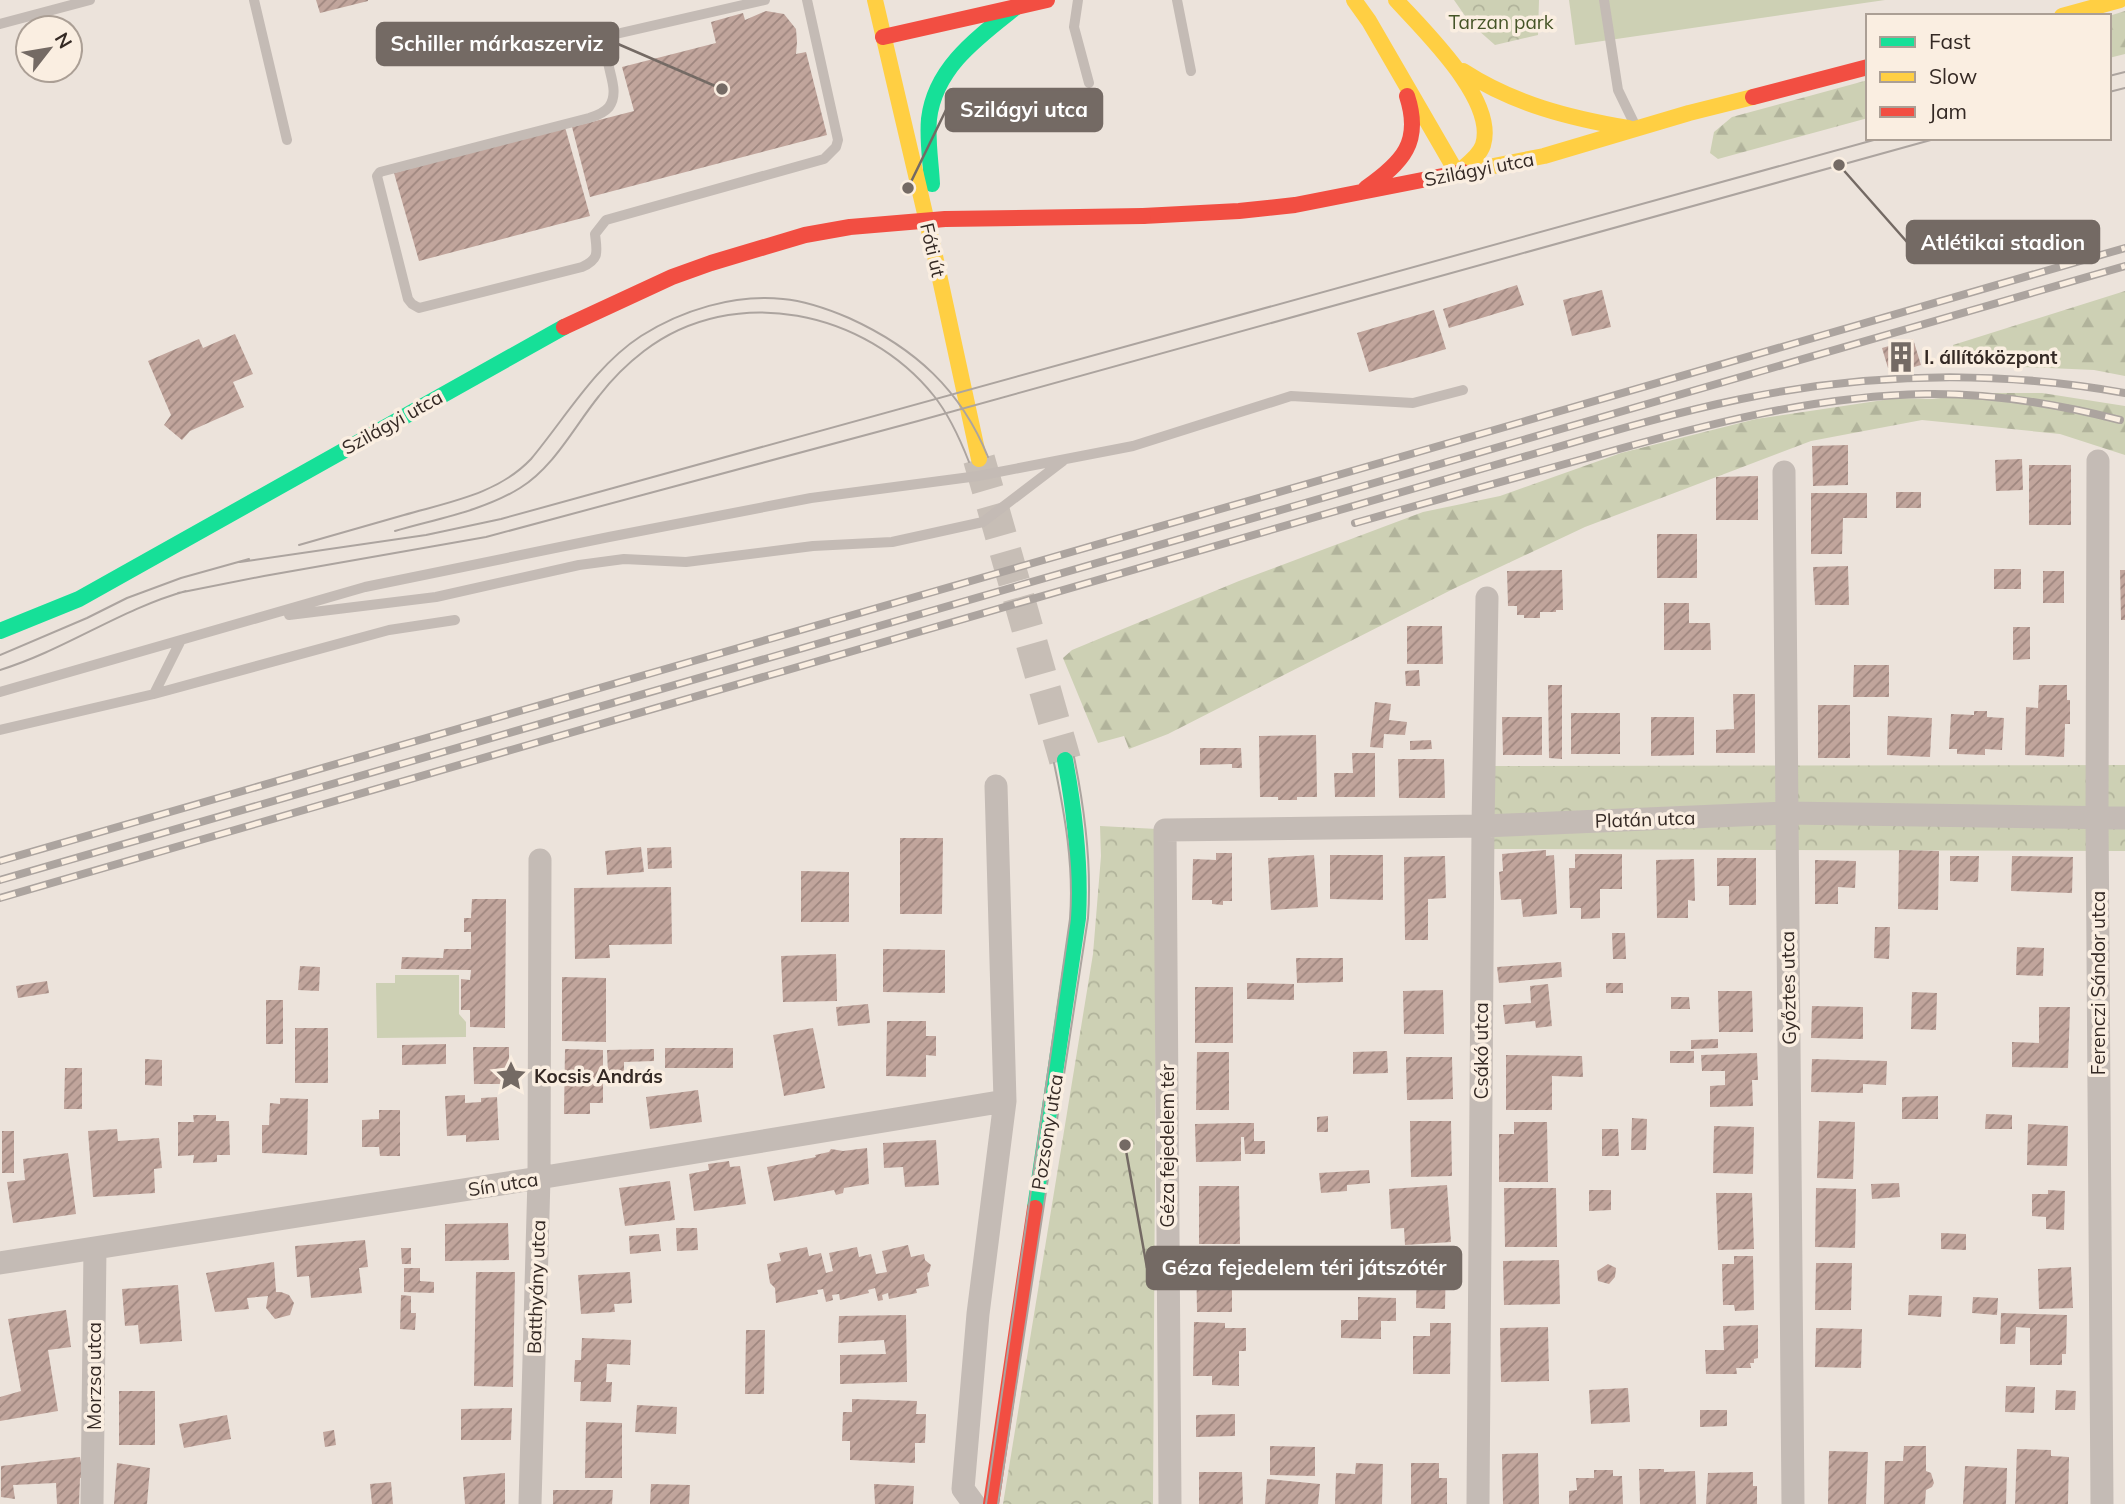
<svg xmlns="http://www.w3.org/2000/svg" width="2125" height="1504" font-family="Mulish,sans-serif">
<style>
.grass{fill:#cdd0b4}
.forest{fill:url(#forest-firs)}
.park{fill:url(#park-crowns)}
.building{fill:url(#building-hatch)}
.lines{fill:none;stroke-linecap:round;stroke-linejoin:round}
.secondary-tunnel{stroke:#c7beb6;stroke-width:32;stroke-dasharray:32 16;stroke-linecap:butt}
.lane{stroke:#c4bbb5;stroke-width:10}
.street{stroke:#c4bbb5;stroke-width:23}
.fast{stroke:#16e098;stroke-width:16}
.slow{stroke:#ffcf43;stroke-width:16}
.jam{stroke:#f24e42;stroke-width:16}
.tram{stroke:#aca49f;stroke-width:2}
.rail-casing{stroke:#aca49f;stroke-width:8}
.rail{stroke:#faeee1;stroke-width:5;stroke-dasharray:16;stroke-linecap:butt}
.jam-bridge{stroke:#f24e42;stroke-width:16}
.labels{text-anchor:middle;stroke-width:7;stroke-linejoin:round;paint-order:stroke}
.park-label{font-size:19px;fill:#455427;stroke:#faeee1}
.street-label{font-size:19px;fill:#342924;stroke:#faeee1}
.poi-label{font-size:19px;font-weight:bold;fill:#342924;stroke:#faeee1;text-anchor:start}
.leader{fill:none;stroke:#746a64;stroke-width:2.5}
.callout-dot{fill:#746a64;stroke:#faeee1;stroke-width:2.5}
.callout{fill:#746a64;stroke:#746a64;stroke-width:2.5}
.callout-label{font-size:21px;text-anchor:middle;font-weight:bold;fill:#fff}
</style>
<defs>
<pattern id="forest-firs" width="22" height="20" patternUnits="userSpaceOnUse" patternTransform="scale(1.75)"><rect width="22" height="20" fill="#cdd0b4"/><path d="M5 1l3.5 6h-7zM16 11l3.5 6h-7z" fill="#b1b39b"/></pattern>
<pattern id="park-crowns" width="20" height="18" patternUnits="userSpaceOnUse" patternTransform="scale(1.75)"><rect width="20" height="18" fill="#cdd0b4"/><path d="M2 6a3 3 0 1 1 6 0M12 15a3 3 0 1 1 6 0" fill="none" stroke="#b1b39b"/></pattern>
<pattern id="building-hatch" width="6" height="6" patternUnits="userSpaceOnUse" patternTransform="scale(1.75)"><rect width="6" height="6" fill="#c1a59c"/><path d="M-1 1l2-2M0 6l6-6M5 7l2-2" fill="none" stroke="#9e867f"/></pattern>
</defs>
<rect width="100%" height="100%" fill="#ece3db"/>
<path class="grass" d="M1569,0H1885L1575,45Z
M395,975H459V1014L466,1022V1037L377,1038L376,983H395Z"/>
<path class="forest" d="M2125,11V54L2109,58V16Z
M1868,80V118L1718,159L1710,153L1714,132L1732,117Z
M2125,291V376L2094,370L1955,364L1953,345Z
M1987,393H2042L2125,406V455L2060,434L1922,420L1811,441L1585,527L1453,589L1168,734L1129,749L1124,736L1098,743L1063,658L1072,650L1239,581L1423,512L1500,496L1621,453L1756,419L1897,398L1932,399Z"/>
<path class="park" d="M1454,0H1539L1538,35L1495,45L1470,23Z
M2125,765V851L1492,849V766Z
M1100,826L1157,829L1153,1504H1003L1093,954L1101,856Z"/>
<path class="building" d="M316,0H368V1L320,13Z
M766,11L784,14L796,29L797,42L796,54L806,52L827,135L590,197L572,127L634,111L622,67L716,43L711,22L743,13L745,20Z
M565,127L590,216L419,261L394,173Z
M1517,285L1524,305L1449,328L1443,309Z
M1602,290L1611,327L1572,336L1563,300Z
M1434,310L1446,349L1369,372L1357,333Z
M235,334L253,374L233,382L244,407L190,431L182,440L164,425L171,415L148,361L199,339L203,348Z
M1913,339L1921,365L1897,372L1895,366L1888,368L1882,348Z
M1848,445V485L1813,486L1812,446Z
M2022,459L2023,490L1996,491L1995,460Z
M2029,465H2071V525H2029Z
M1758,476V520H1716V477Z
M1896,492H1921V508H1896Z
M1811,493H1867V518H1843L1842,554H1811Z
M1657,534H1697V578H1657Z
M1848,566L1849,605H1815L1813,567Z
M1994,569H2021V589H1994Z
M1562,570L1563,610H1556V612H1540V618H1524V615H1517V606H1508L1507,571Z
M2120,570H2125V620H2121Z
M2043,571H2064V603H2043Z
M1664,603H1689V623H1710L1711,650H1664Z
M1407,626H1442L1443,664H1407Z
M2013,627H2030V659L2013,660Z
M1854,665H1889V697H1853Z
M1419,670L1420,686H1406L1405,671Z
M1548,685H1562V759L1549,758Z
M2039,685H2067V700H2070V724H2065L2064,757L2025,755L2026,707L2038,708Z
M1733,694H1755V753H1716V730L1734,729Z
M1375,702L1391,704L1389,720L1407,722L1405,735L1384,734L1383,748L1370,747Z
M1818,705H1850V758H1818Z
M1974,711H1987V717L2004,718L2002,750L1985,749V755L1957,754V749H1949L1951,714L1974,715Z
M1571,713H1620V754H1571Z
M1888,716L1932,718L1930,757L1887,755Z
M1502,717H1542V755H1503Z
M1651,717H1694V755L1651,756Z
M1316,735L1317,797H1297V800H1278V797H1260L1259,736Z
M1431,740L1432,749L1410,750V741Z
M1200,748H1241L1242,768H1232V764L1200,765Z
M1352,753H1375V797H1335L1334,773H1353Z
M1398,759H1444L1445,798H1399Z
M900,838H943L942,914H900Z
M641,847L644,872L607,875L605,851Z
M671,847L672,868L648,869L647,848Z
M1546,850V856L1554,855L1557,914L1523,917L1521,899L1501,900L1499,872L1503,871L1502,854Z
M1899,850L1939,851L1938,910L1898,909Z
M1216,853H1232V901H1223V905L1212,904V900H1192L1193,859L1216,860Z
M1575,854H1622V889H1600V918L1581,919V908H1570L1569,868H1575Z
M1314,855L1318,907L1271,910L1268,858Z
M1330,855H1383V900L1330,899Z
M1445,856L1446,898L1428,899V940H1405L1404,857Z
M1950,856H1979L1978,882L1950,881Z
M2012,856L2073,857L2072,893L2011,891Z
M1717,858H1756V905H1729V886H1717Z
M1694,859L1695,901L1688,900V918H1657L1656,860Z
M1815,860L1856,861L1855,888L1838,887V904H1815Z
M801,871L849,872V922H801Z
M671,887L672,944L609,945L610,958L575,959L574,888Z
M472,899H506L505,1028L470,1027V1010H461V979L470,980L471,970L401,969L402,957L443,958L444,949H471V932H464V918H471Z
M1875,927H1890L1889,959L1874,958Z
M1612,933H1625L1626,959H1613Z
M2017,947L2044,948L2043,976L2016,975Z
M883,949L945,950V993L883,992Z
M836,954L837,1001L783,1002L781,956Z
M1296,958H1343V982L1297,983Z
M1561,962L1562,977L1499,983L1497,967Z
M300,966L320,967L319,991L298,990Z
M562,977L606,978V1042L562,1041Z
M47,981L49,993L18,998L16,986Z
M1247,983L1294,984V1000L1247,999Z
M1606,983H1623V993H1606Z
M1548,984L1552,1026L1536,1028L1535,1021L1505,1024L1503,1005L1531,1003L1530,986Z
M1195,987H1233V1043H1195Z
M1443,990L1444,1034H1404L1403,991Z
M1718,991H1752L1753,1032H1719Z
M1912,992L1937,993L1936,1030L1911,1029Z
M1671,997H1689L1690,1009H1671Z
M266,1000H283V1044H266Z
M868,1004L870,1023L838,1026L836,1007Z
M1812,1006L1863,1007V1039L1811,1038Z
M2039,1007H2070L2068,1068L2012,1067V1042L2039,1043Z
M887,1021H926V1036H936V1056L926,1055V1077L886,1076Z
M295,1028H328V1083H295Z
M813,1028L825,1088L784,1096L773,1035Z
M1718,1039V1048L1691,1049V1040Z
M446,1044V1064L402,1065V1045Z
M473,1047H509V1084H474Z
M665,1048H733V1068H665Z
M565,1049L603,1050V1103H590V1114H564Z
M654,1049V1061L624,1062V1074H608L607,1050Z
M1387,1051L1388,1073L1353,1074V1052Z
M1670,1051H1694V1063H1670Z
M1197,1052H1229V1110H1196Z
M1757,1053L1758,1080H1752L1753,1106L1710,1107V1086L1725,1085V1071H1702L1701,1055Z
M1506,1055L1582,1056L1583,1077L1552,1076V1110H1506Z
M1406,1057H1452L1453,1099L1407,1100Z
M145,1059L162,1060V1086L145,1085Z
M1812,1059L1887,1061L1886,1085L1863,1084V1093L1811,1092Z
M65,1068H82V1109H64Z
M698,1090L702,1122L650,1129L646,1097Z
M465,1095V1103L481,1102V1098L497,1097L499,1140L466,1142V1135L447,1136L445,1096Z
M1938,1096V1119H1902V1097Z
M280,1098L308,1099L307,1155L262,1153V1125H269L270,1103L280,1104Z
M379,1110H400V1156H380L379,1147H362V1120L379,1119Z
M1986,1114L2012,1115V1129H1985Z
M193,1115H216V1121H229L230,1155H217V1162L193,1163L194,1155L178,1156V1122H194Z
M1328,1116V1132H1317V1117Z
M1632,1118L1647,1119L1646,1150H1631Z
M1410,1121H1451L1452,1176L1411,1177Z
M1819,1121L1855,1122L1853,1179L1817,1178Z
M1514,1122H1547L1548,1182H1499V1134H1514Z
M1240,1123H1254V1141H1265V1154H1245L1244,1137H1241V1161L1196,1162L1195,1124Z
M2028,1124L2068,1126L2067,1166L2027,1165Z
M1714,1126L1754,1127L1753,1174L1713,1173Z
M117,1129L118,1141L159,1138L162,1168L154,1169L155,1193L93,1197L88,1131Z
M1602,1129H1618L1619,1156H1602Z
M2,1131H14V1173H2Z
M936,1140L939,1185L905,1187L903,1167L884,1168L883,1143Z
M867,1148L869,1184L844,1188L843,1193L836,1195L834,1190L774,1201L767,1167L816,1157L815,1155L829,1152L831,1149L843,1151Z
M68,1153L76,1214L13,1223L7,1182L25,1180L23,1159Z
M729,1161L730,1167L740,1166L746,1204L694,1211L689,1174L709,1170L708,1164Z
M1369,1170L1370,1183L1347,1185V1191L1321,1193L1319,1173Z
M670,1181L675,1220L625,1226L619,1188Z
M1899,1183L1900,1197L1872,1199L1871,1184Z
M1447,1185L1451,1242L1405,1245L1404,1228L1391,1229L1389,1189Z
M1199,1186H1239L1240,1244H1199Z
M1504,1188H1556L1557,1247H1505Z
M1816,1188L1856,1189L1855,1248L1815,1247Z
M1589,1190H1611V1210L1589,1211Z
M2048,1190L2065,1191L2064,1230L2046,1229V1217L2032,1216V1194H2048Z
M1716,1193H1752L1754,1249L1718,1250Z
M508,1223L509,1260L445,1261V1224Z
M676,1228H697L698,1250L677,1251Z
M1941,1233L1966,1234V1250L1941,1249Z
M659,1234L661,1251L630,1254L629,1236Z
M365,1240L368,1267L359,1268L362,1293L311,1298L309,1276L297,1277L295,1246Z
M908,1245L911,1257L924,1254L925,1260L931,1265L929,1272L927,1273L929,1286L916,1289L917,1293L889,1299L888,1293L882,1295L883,1300L878,1301L875,1288L868,1290L869,1293L840,1300L839,1294L832,1295L833,1300L826,1302L823,1289L817,1290L818,1294L776,1303L775,1288L770,1283L767,1264L781,1261L779,1253L807,1247L809,1256L821,1253L826,1273L833,1271L829,1253L857,1247L859,1257L871,1254L876,1274L887,1272L882,1251Z
M401,1248H411V1264H402Z
M1196,1252H1232V1312H1197Z
M1417,1254L1446,1255L1445,1309L1416,1308Z
M1734,1256H1753L1754,1310L1735,1311L1734,1305H1723L1722,1264H1734Z
M1559,1260L1560,1304L1504,1305L1503,1261Z
M274,1262L276,1292H281L289,1295L294,1303L290,1315L275,1319L266,1308L268,1296L247,1298L249,1309L215,1312L206,1273Z
M1816,1263H1852L1851,1310H1815Z
M1608,1264L1616,1268L1615,1277L1609,1284L1598,1281L1597,1271Z
M2071,1267L2073,1308L2039,1309L2038,1269Z
M404,1268H420V1281L434,1282V1293L404,1292Z
M476,1272H515L513,1387L474,1386Z
M630,1272L632,1303L614,1304L615,1312L581,1314L578,1275Z
M178,1285L182,1341L140,1344L138,1325L125,1326L122,1289Z
M401,1295L411,1296V1313H416L415,1330L400,1329Z
M1909,1295L1942,1296L1941,1317L1908,1315Z
M1358,1297L1396,1298V1321H1381V1339L1341,1338V1320H1358Z
M1973,1297L1998,1298L1997,1315L1972,1313Z
M66,1310L71,1347L48,1350L58,1411L0,1421V1397L21,1391L8,1319Z
M2001,1313L2067,1315L2066,1354H2062V1365H2030V1328L2016,1327L2015,1344H2000Z
M906,1315L907,1382L840,1384V1355L886,1354L884,1340L838,1343L839,1316Z
M1194,1322L1225,1323V1328H1246V1351H1239V1386L1212,1385V1376H1193Z
M1430,1323H1451L1450,1374H1413V1336H1430Z
M1758,1325V1358L1754,1359V1363H1750L1751,1368H1736L1737,1374H1706L1705,1350H1724L1723,1326Z
M1548,1327L1549,1381L1501,1382L1500,1328Z
M1816,1328L1862,1329L1861,1368L1815,1367Z
M746,1330H765L764,1394H745Z
M582,1338L631,1340L630,1365L607,1364L606,1382H612L611,1402L580,1401L581,1382H574L575,1360H581Z
M2006,1386L2035,1387L2034,1413L2005,1412Z
M1628,1388L1630,1422L1591,1424L1589,1390Z
M2056,1390L2076,1391L2075,1410H2055Z
M119,1391H155V1445H119Z
M852,1399L917,1401L916,1414H926L925,1443H915V1463L850,1460V1441H842L843,1412H852Z
M637,1405L677,1407L676,1434L635,1432Z
M512,1408L511,1440H461V1409Z
M1700,1410H1727V1426L1700,1427Z
M1235,1414V1436L1196,1437V1415Z
M227,1415L231,1439L184,1448L179,1424Z
M586,1422L622,1423V1478H585Z
M334,1430L336,1445L325,1447L323,1432Z
M1270,1446L1315,1447V1476L1270,1475Z
M1904,1446H1926V1471L1931,1473L1934,1483L1932,1487L1926,1490L1925,1504H1884L1885,1461H1903Z
M2017,1449L2051,1450V1456L2069,1457L2068,1504H2015Z
M1829,1451L1868,1452L1866,1504H1828Z
M1538,1453L1539,1504H1503L1502,1454Z
M80,1457L83,1477L80,1478L79,1504H57L56,1483L13,1485L15,1499L1,1497V1466Z
M117,1463L150,1468L147,1504H114Z
M1356,1463L1383,1464L1382,1504H1335L1336,1473L1355,1474Z
M1411,1463H1439V1478H1447V1504H1411Z
M1965,1466L2007,1468L2006,1504H1963Z
M1639,1469H1664V1472L1695,1471L1696,1504H1640Z
M1594,1470H1613V1476H1622L1623,1504H1569V1491L1577,1490L1576,1478H1594Z
M1199,1472H1242L1243,1504H1199Z
M1753,1472V1486H1757V1504H1706L1708,1473Z
M505,1473V1504H465L463,1477Z
M1267,1479L1320,1484L1318,1504H1265Z
M391,1482L393,1504H372L370,1484Z
M651,1484L690,1485L689,1504H650Z
M874,1484L914,1486L913,1504H875Z
M553,1490H613L612,1504H553Z"/>
<g class="lines">
<path class="secondary-tunnel" d="M979,459L1065,760"/>
<path class="lane" d="M254,0L287,140
M765,0L616,34C592,53 625,85 609,107C604,113 596,116 589,118L380,172L377,176L408,299L412,304L419,308L582,267C600,259 597,252 595,234L606,220L824,159L836,147L838,140L807,0
M1078,0L1074,27L1089,83
M1177,0L1191,71
M1604,0L1618,90L1634,123
M0,24L90,0
M289,615L436,597L579,565L624,559L686,562L813,546L892,542L983,522L1063,461
M0,692L365,587L609,537L811,498L978,476L1133,446L1291,396L1413,403L1463,390
M154,694L389,630L455,620
M0,730L154,694L181,640"/>
<path class="street" d="M2098,461L2097,817L2102,1504
M1784,472L1793,1504
M0,1263L539,1178L1005,1101
M92,1504L95,1248
M530,1504L539,1178L540,860
M974,1504L963,1489L978,1314L1005,1101L996,786
M1170,1504L1165,830L1483,826L1786,813L2125,818
M1478,1504L1483,826L1487,598"/>
<path class="fast" d="M932,184C931,163 927,141 929,119C935,68 977,38 1015,8
M0,631L79,599L564,327
M1035,1208L1078,918C1081,864 1075,813 1065,760"/>
<path class="slow" d="M875,0L935,256L979,459
M1354,0L1369,21L1457,173
M1396,0C1424,31 1497,100 1483,145C1479,157 1466,165 1457,173
M2062,16L2120,0
M1463,71C1514,104 1569,118 1628,128
M1463,172L1544,156L1689,113L1753,97"/>
<path class="jam" d="M883,37L1047,0
M1753,97L1868,67
M1366,188C1403,162 1422,142 1407,96
M1143,216L1239,211L1295,205L1463,172
M991,1504L1035,1208"/>
<path class="tram" d="M2109,76L2125,72
M2109,92L2125,88
M395,531C436,519 483,511 520,488C554,467 574,427 599,396C612,379 627,364 644,351C734,282 866,311 934,396C950,416 960,439 969,462
M299,545C334,535 369,525 404,515C449,502 498,494 531,459C566,417 595,366 641,336C682,310 734,294 783,299C806,301 828,309 849,318C915,348 961,390 988,457
M240,562L426,535L501,519L1881,138
M178,593L264,576L486,537L918,421L1938,138
M0,655L87,618L127,598L181,578L249,559
M0,670C65,650 121,609 186,591
M986,1504L1070,919C1074,866 1065,815 1054,763
M998,1504L1088,918C1092,864 1085,811 1074,757"/>
<defs>
<path id="rail" d="M1355,523C1435,500 1514,478 1594,456C1704,425 1812,396 1926,394C1992,393 2057,404 2120,420
M0,861L2125,248
M0,880L2125,266
M0,898L1495,465C1577,442 1658,416 1741,399C1867,373 1998,370 2125,393"/>
</defs>
<use href="#rail" class="rail-casing"/>
<use href="#rail" class="rail"/>
<path class="jam-bridge" d="M564,327L672,277L711,263L805,235L850,227L945,219L1143,216"/>
</g>
<defs>
<symbol id="building-bare" viewBox="-9 -9 18 18"><path d="M-4-6H4V6H1V3H-1V6H-4ZM-2.5-4.3h1.7v1.8h-1.7ZM.8-4.3h1.7v1.8H.8ZM-2.5-1h1.7V.8h-1.7ZM.8-1h1.7V.8H.8Z" fill="#746a64" stroke="#faeee1" stroke-width="2.5" paint-order="stroke"/></symbol>
<symbol id="sight-bare" viewBox="-9 -9 18 18"><path d="M0-6L1.8-2.2L6-1.7L2.9 1.2L3.7 5.4L0 3.3L-3.7 5.4L-2.9 1.2L-6-1.7L-1.8-2.2Z" fill="#746a64" stroke="#faeee1" stroke-width="2.5" paint-order="stroke"/></symbol>
</defs>
<g fill-rule="evenodd">
<use href="#building-bare" x="1879" y="335" width="44" height="44"/>
<use href="#sight-bare" x="489" y="1054" width="44" height="44"/>
</g>
<g class="labels">
<g class="park-label">
<text x="1501" y="29">Tarzan park</text>
</g>
<g class="street-label">
<text transform="translate(1479 169) rotate(-11)" y="7">Szilágyi utca</text>
<text transform="translate(933 250) rotate(77)" y="7">Fóti út</text>
<text transform="translate(392 422) rotate(-29)" y="7">Szilágyi utca</text>
<text transform="translate(1645 819) rotate(-2)" y="7">Platán utca</text>
<text transform="translate(2098 983) rotate(-90)" y="7">Ferenczi Sándor utca</text>
<text transform="translate(1788 988) rotate(-91)" y="7">Győztes utca</text>
<text transform="translate(1481 1051) rotate(-90)" y="7">Csákó utca</text>
<text transform="translate(1047 1132) rotate(-81)" y="7">Pozsony utca</text>
<text transform="translate(1167 1146) rotate(-90)" y="7">Géza fejedelem tér</text>
<text transform="translate(503 1184) rotate(-9)" y="7">Sín utca</text>
<text transform="translate(536 1287) rotate(-88)" y="7">Batthyány utca</text>
<text transform="translate(94 1376) rotate(-90)" y="7">Morzsa utca</text>
</g>
<g class="poi-label">
<text x="1924" y="364">I. állítóközpont</text>
<text x="534" y="1083">Kocsis András</text>
</g>
</g>
<path class="leader" d="M722 89L618 44M908 188L946 110M1839 165L1907 242M1125 1145L1147 1268"/>
<g class="callout-dot">
<circle cx="722" cy="89" r="7"/>
<circle cx="908" cy="188" r="7"/>
<circle cx="1839" cy="165" r="7"/>
<circle cx="1125" cy="1145" r="7"/>
</g>
<g class="callout">
<rect x="377" y="23" width="241" height="42" rx="7"/>
<rect x="946" y="89" width="156" height="42" rx="7"/>
<rect x="1907" y="221" width="192" height="42" rx="7"/>
<rect x="1147" y="1247" width="314" height="42" rx="7"/>
</g>
<g class="callout-label">
<text x="497" y="51">Schiller márkaszerviz</text>
<text x="1024" y="117">Szilágyi utca</text>
<text x="2003" y="250">Atlétikai stadion</text>
<text x="1304" y="1275">Géza fejedelem téri játszótér</text>
</g>
<rect x="1866" y="14" width="245" height="126" fill="#faeee1" stroke="#ab9f95" stroke-width="2"/>
<rect x="1880" y="37" width="35" height="10" fill="#16e098" stroke="#ab9f95" stroke-width="2"/>
<text x="1929" y="49" font-size="21" fill="#342924">Fast</text>
<rect x="1880" y="72" width="35" height="10" fill="#ffcf43" stroke="#ab9f95" stroke-width="2"/>
<text x="1929" y="84" font-size="21" fill="#342924">Slow</text>
<rect x="1880" y="107" width="35" height="10" fill="#f24e42" stroke="#ab9f95" stroke-width="2"/>
<text x="1929" y="119" font-size="21" fill="#342924">Jam</text>
<g transform="translate(49 49) rotate(59)"><circle r="33" fill="#faeee1" stroke="#ab9f95" stroke-width="2"/>
<path d="M0-5L12 26L0 18L-12 26Z" fill="#746a64"/>
<text y="-10" font-size="19" font-weight="bold" text-anchor="middle" fill="#342924">N</text>
</g>
</svg>
